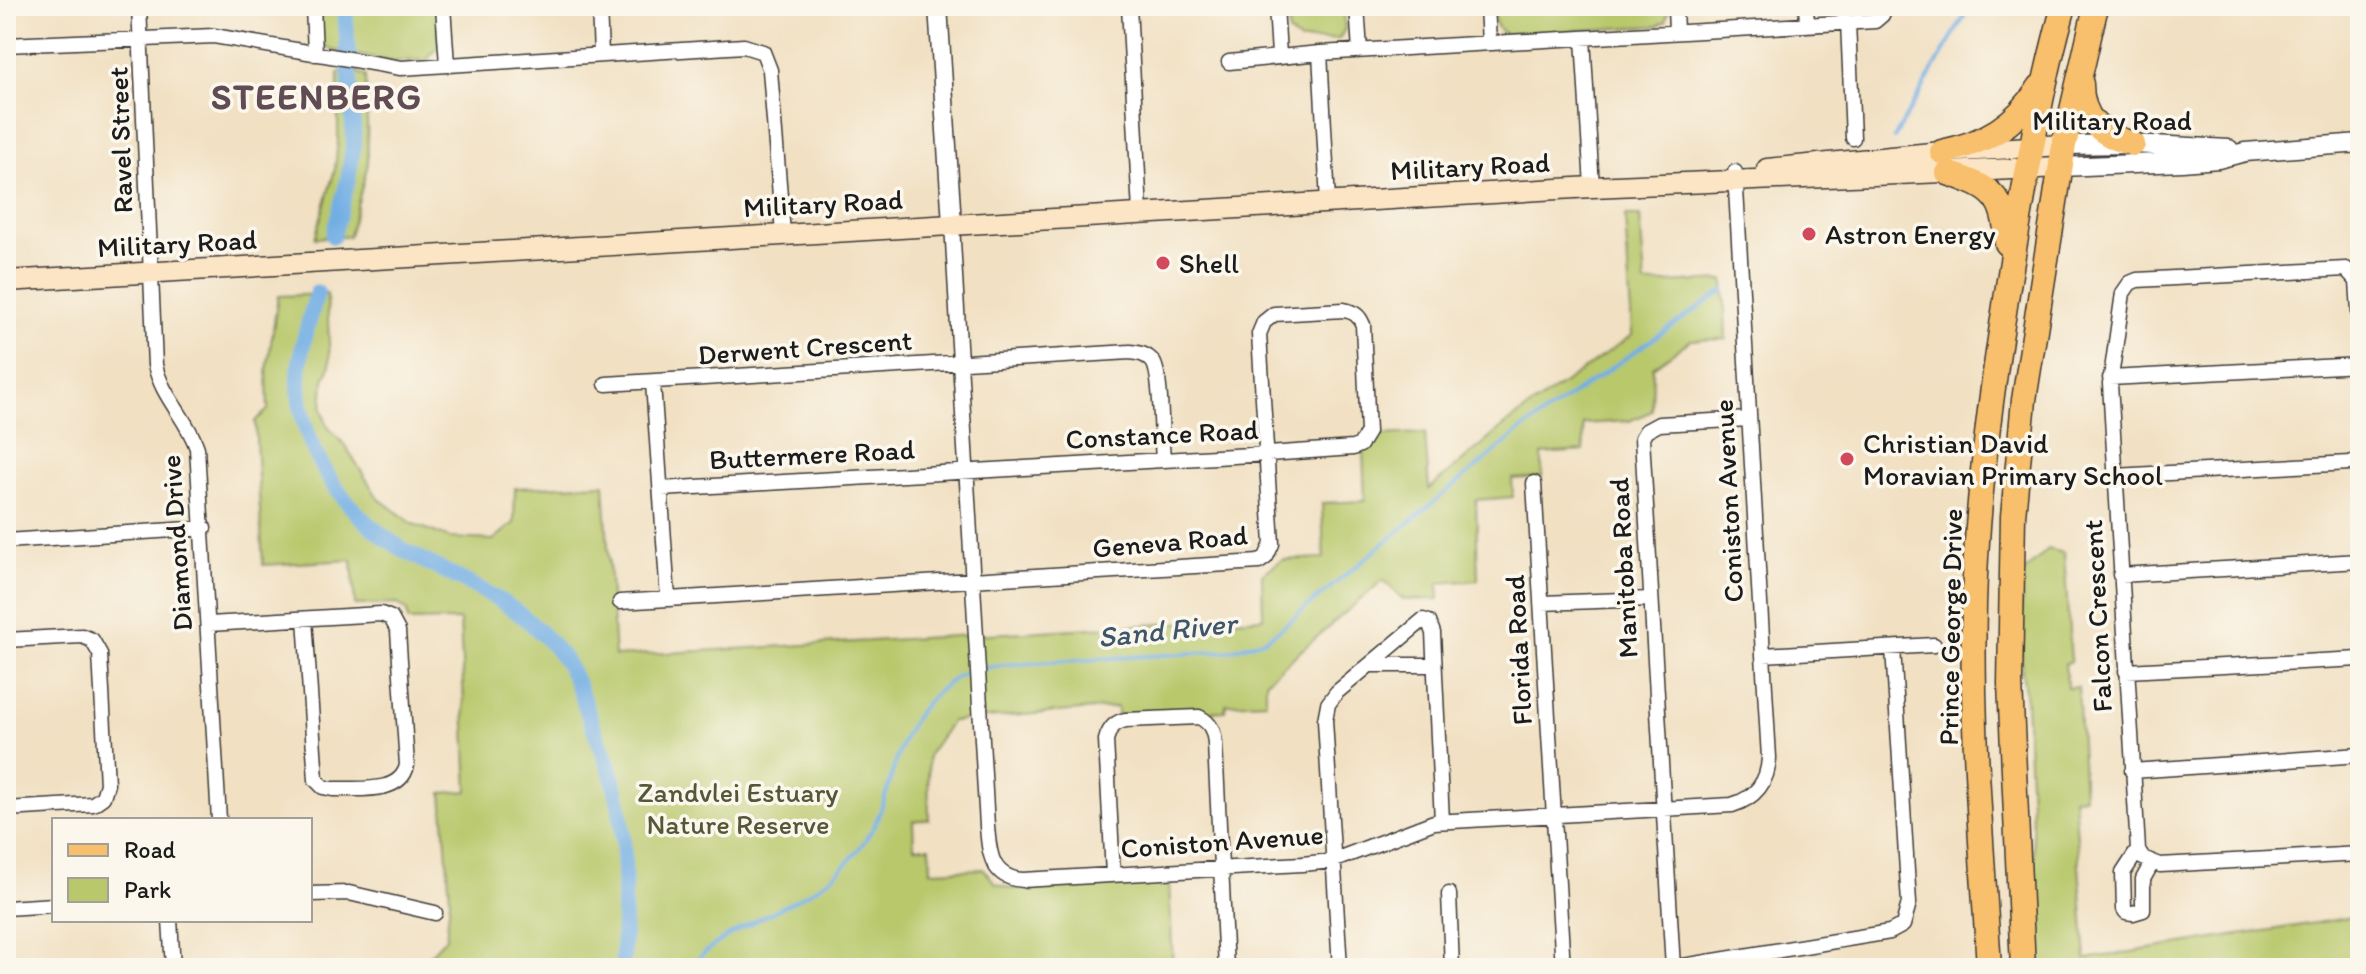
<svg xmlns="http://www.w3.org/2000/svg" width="2366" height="974" font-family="Itim,sans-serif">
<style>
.green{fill:#b8c86b;stroke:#6a7244;stroke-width:2}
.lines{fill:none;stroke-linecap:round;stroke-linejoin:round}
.stream{stroke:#72aee4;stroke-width:4}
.canal{stroke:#72aee4;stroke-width:16}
.minor-casing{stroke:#3c3935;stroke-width:17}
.tertiary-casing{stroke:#3c3935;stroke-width:21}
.secondary-casing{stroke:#3c3935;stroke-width:23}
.primary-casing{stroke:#3c3935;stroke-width:27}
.minor{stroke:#fff;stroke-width:14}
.tertiary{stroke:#fff;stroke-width:18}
.secondary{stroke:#fce5c4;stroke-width:20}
.primary{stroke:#f8bf6c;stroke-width:24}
.poi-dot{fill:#d1495b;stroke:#fbf7ec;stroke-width:3}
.labels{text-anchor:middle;stroke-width:7;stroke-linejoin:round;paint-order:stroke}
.street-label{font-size:28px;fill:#1c1c1c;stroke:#fbf7ec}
.poi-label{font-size:28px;fill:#1c1c1c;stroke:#fbf7ec;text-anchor:start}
.park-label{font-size:28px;fill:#535838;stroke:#fbf7ec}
.water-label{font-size:30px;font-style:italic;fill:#3e566c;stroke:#fbf7ec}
.district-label{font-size:36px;font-weight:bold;letter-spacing:2px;fill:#614c53;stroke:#fbf7ec}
</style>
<rect width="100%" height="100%" fill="#fbf7ec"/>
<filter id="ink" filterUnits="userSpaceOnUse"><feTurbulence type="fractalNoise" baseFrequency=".0125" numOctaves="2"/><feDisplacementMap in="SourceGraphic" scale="16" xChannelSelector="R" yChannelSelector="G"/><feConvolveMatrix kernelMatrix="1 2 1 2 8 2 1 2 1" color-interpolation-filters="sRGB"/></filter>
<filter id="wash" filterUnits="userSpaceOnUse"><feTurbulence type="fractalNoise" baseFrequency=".006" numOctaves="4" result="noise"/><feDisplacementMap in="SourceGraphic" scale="32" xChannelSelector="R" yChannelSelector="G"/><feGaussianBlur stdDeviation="1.8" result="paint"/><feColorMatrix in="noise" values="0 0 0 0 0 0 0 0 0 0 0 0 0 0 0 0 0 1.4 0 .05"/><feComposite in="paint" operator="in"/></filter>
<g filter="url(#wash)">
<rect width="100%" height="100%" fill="#f1e0c2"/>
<path class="green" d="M319,6H438L439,46L428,59L393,62L331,50L321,42Z
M1287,6H1344L1345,29L1339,39L1300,41L1289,33Z
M1493,6H1669L1666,21L1657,26L1505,34C1494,27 1494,19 1493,6Z
M344,70L357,72L366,76L368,164L349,236L315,238L335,169L338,140V74Z
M1625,216H1640L1645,284L1724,280L1726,339L1691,340L1653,367L1652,411L1629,421L1583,424L1584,451L1542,454V477L1512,479L1513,497L1476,500L1478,580L1438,583L1439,599L1404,600L1383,580L1266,681V702L1226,704L1225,711L1117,716V707L952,721L928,755L929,819L913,821L914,847H930L931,871L984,869L995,883L1012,889L1169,881L1173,968H426V959L446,938L450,899L442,793L468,791L460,620L408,621L407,611L398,604L355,605L352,560L263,565L255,421L268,410L267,370L278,296L327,294L330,366L324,380L322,408L327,426L345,445L378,498L413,524L450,538L493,540L514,523L515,488L604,484L615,656L1263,618L1262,574L1282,560L1324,558L1322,503L1365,501L1363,452L1378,435L1425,433L1429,489L1509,422L1632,335Z
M2048,549L2064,553L2071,662L2065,663L2067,686L2068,688L2078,687L2084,797L2074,798L2086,959L2360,916V968H2039L2026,701L2022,669L2021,575Z"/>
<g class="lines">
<path class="stream" d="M1894,138L1970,6
M689,968C733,917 812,908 854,855C863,844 872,832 877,819C897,772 895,731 935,694C944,686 954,677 965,673C976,668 989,668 1001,665L1228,651L1264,640L1279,630L1520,431L1724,290"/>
<path class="canal" d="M333,236L348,180L354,141L345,6
M317,293C309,321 300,348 299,376C297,448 344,514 404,550C462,583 517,598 559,653C575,673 583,699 592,724C604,754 617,784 621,816C627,866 623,918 623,968"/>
</g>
</g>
<g filter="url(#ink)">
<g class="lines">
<defs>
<path id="minor" d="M139,6L155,365C162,397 187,418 197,448L219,820
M313,6L315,54
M443,6L447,65
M599,6L601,55
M1129,6L1140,213
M1276,6L1279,55
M1357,6L1360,51
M1487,6L1489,43
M1675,6L1676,32
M1806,6L1807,25
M1848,22L1853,138
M1583,38L1592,187
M6,45L214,36L401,68L744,46L763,52L770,70L783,234
M1320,53L1328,202
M1229,62L1320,53L1875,21L1882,15L1886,6
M952,224L987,826C989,853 991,878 1023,880L1302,864L1332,861L1434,822L1732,805C1755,798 1768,782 1769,758L1735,172
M2360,327L2357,281L2346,269L2137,280L2130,283L2123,293L2110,384L2138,850L2143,858L2160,865L2360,854
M2110,378L2360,365
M653,383L668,598
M606,384L1130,352C1139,353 1147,354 1153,362C1162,375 1161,440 1163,460
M2115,476L2350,463L2360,459
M1534,483L1563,968
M6,541L204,528
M2120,575L2360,561
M620,602L1259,562L1266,557L1272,544L1259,334L1264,322L1274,314L1344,310C1354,312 1359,315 1363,325L1368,432L1360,445L1353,448L1268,454L661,489
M1542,603L1651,599
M209,624L381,614L391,618L398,631L407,765C401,795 357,788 333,789L323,787L316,780L305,619
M6,640L82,636L92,640L100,654L107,784L103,797L93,804L6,809
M1763,655L1934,645
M1370,665H1434
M2126,671L2360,659
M2132,771L2360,755
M2138,850L2123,873L2124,909L2126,912L2133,913L2143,910V879L2152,863
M1113,875L1106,740C1109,729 1114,722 1126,720L1199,717C1211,723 1214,731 1215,744L1226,968
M310,894L349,893L435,913
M1449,894L1452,968
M6,908L54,905
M170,920L173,968
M1340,968L1325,720L1328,704L1337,692L1423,620L1429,622L1433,633L1442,821
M1671,968L1890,932L1903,925L1909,903L1893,648
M1673,968L1642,438L1646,431L1659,424L1749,419"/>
<path id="tertiary" d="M938,6L952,224
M2064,145L2133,144L2229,149
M2061,167L2182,162L2218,159L2245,152L2360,143"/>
<path id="secondary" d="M1767,169L1942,152L2064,145
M6,281L1592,187L2061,167"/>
<path id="primary" d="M2081,84C2081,120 2101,135 2133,144
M1942,152C1985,143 2016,125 2040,87
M1948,173C1991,188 2005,194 2007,243
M1989,968C1982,847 1971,726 1974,605C1977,486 1995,366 2014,249C2028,167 2041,86 2064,6
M2023,968L2010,683L2013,516L2024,400L2064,145L2096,6"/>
</defs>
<use href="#minor" class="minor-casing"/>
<use href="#tertiary" class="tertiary-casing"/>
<use href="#secondary" class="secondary-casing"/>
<use href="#primary" class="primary-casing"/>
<use href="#minor" class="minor"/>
<use href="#tertiary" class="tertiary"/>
<use href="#secondary" class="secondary"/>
<use href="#primary" class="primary"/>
</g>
</g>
<g class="poi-dot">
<circle cx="1809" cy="234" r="8"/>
<circle cx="1163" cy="263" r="8"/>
<circle cx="1847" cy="459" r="8"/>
</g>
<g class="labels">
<g class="street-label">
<text x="2112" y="130">Military Road</text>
<text transform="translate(120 140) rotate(-92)" y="10">Ravel Street</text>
<text transform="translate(1470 166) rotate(-3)" y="10">Military Road</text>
<text transform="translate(823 203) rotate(-3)" y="10">Military Road</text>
<text transform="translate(177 243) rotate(-3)" y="10">Military Road</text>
<text transform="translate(805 347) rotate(-4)" y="10">Derwent Crescent</text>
<text transform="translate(1162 434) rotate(-3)" y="10">Constance Road</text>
<text transform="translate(812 454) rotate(-3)" y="10">Buttermere Road</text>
<text transform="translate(1728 501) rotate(-93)" y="10">Coniston Avenue</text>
<text transform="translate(1170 541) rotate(-5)" y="10">Geneva Road</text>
<text transform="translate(176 543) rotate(-94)" y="10">Diamond Drive</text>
<text transform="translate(1623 568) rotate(-93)" y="10">Manitoba Road</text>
<text transform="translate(2097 616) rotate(-93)" y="10">Falcon Crescent</text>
<text transform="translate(1950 627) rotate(-89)" y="10">Prince George Drive</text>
<text transform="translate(1518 650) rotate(-93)" y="10">Florida Road</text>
<text transform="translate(1222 841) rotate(-4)" y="10">Coniston Avenue</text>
</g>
<g class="poi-label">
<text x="1825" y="244">Astron Energy</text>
<text x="1179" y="273">Shell</text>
<text x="1863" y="453">Christian David<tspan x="1863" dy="32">Moravian Primary School</tspan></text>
</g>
<g class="park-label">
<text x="738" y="802">Zandvlei Estuary<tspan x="738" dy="32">Nature Reserve</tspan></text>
</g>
<g class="water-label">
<text transform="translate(1167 630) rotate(-6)" y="10">Sand River</text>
</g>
<g class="district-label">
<text x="317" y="109">STEENBERG</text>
</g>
</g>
<rect width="2366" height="974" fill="none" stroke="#fbf7ec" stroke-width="32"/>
<rect x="52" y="818" width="260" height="104" fill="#fbf7ec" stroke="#a29f99" stroke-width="2"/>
<rect x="68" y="844" width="40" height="12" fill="#f8bf6c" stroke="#a29f99" stroke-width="2"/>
<text x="124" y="858" font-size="24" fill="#1c1c1c">Road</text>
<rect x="68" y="878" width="40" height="24" fill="#b8c86b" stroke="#a29f99" stroke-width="2"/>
<text x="124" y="898" font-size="24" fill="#1c1c1c">Park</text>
</svg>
